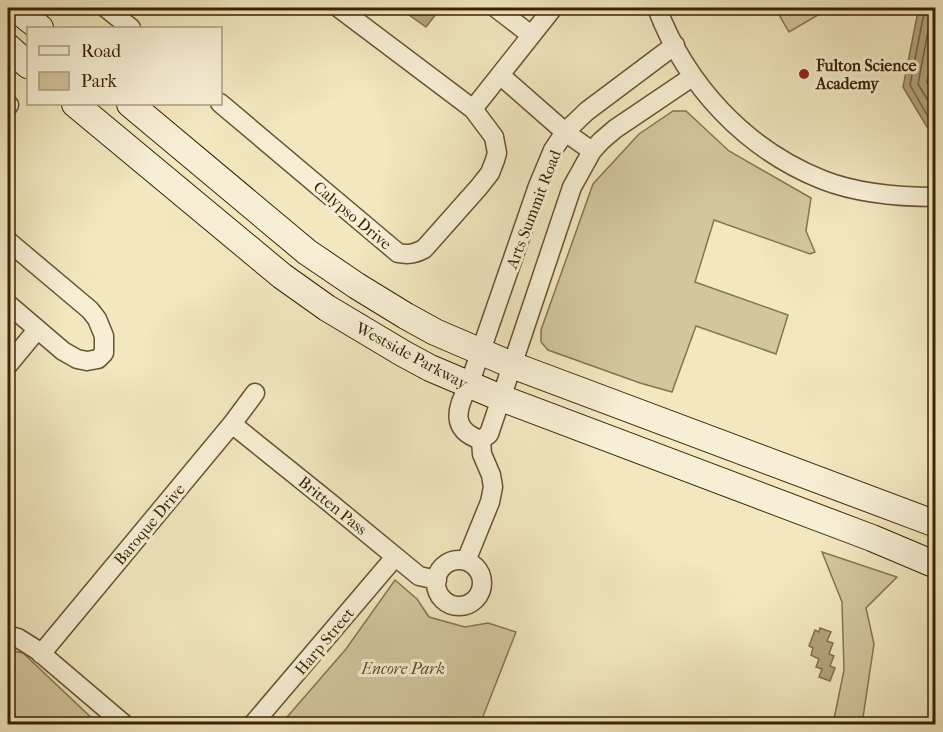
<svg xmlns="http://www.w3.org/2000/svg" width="943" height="732" font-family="'IM FELL French Canon',serif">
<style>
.green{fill:#d3c69f;stroke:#877450;stroke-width:1.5}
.water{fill:#b4a47f;stroke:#84704d;stroke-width:1.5}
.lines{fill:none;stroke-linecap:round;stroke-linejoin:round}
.shore{stroke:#786340;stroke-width:1.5}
.minor-casing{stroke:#695331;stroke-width:21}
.secondary-casing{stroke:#3b2202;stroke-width:28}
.minor{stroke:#f7efd5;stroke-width:18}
.secondary{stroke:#f7efd5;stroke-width:26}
.poi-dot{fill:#8f2418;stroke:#f7efd5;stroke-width:2}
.labels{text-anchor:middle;stroke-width:6;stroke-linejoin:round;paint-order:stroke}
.poi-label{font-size:16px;font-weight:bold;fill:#3b2202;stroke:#f7efd5;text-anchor:start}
.street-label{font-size:16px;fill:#3b2202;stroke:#f7efd5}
.park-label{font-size:16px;font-style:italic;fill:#614b29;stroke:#f7efd5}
</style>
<rect width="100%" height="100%" fill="#f2e7bf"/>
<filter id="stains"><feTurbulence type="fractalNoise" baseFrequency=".00333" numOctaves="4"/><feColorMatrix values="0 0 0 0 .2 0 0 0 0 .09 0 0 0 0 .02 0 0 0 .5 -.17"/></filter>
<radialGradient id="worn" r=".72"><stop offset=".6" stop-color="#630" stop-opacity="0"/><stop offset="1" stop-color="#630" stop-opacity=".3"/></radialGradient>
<path class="green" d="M775,8H830L789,32Z
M673,111H686L729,151L811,198L806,231L815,252L810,254L714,220L695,282L788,315L776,354L696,326L672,392L640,383L548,350L541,342V330L593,184L639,134Z
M822,552L897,577L866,608L874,644L862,724H833L844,670L842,602Z
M395,580L417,599L429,617L465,627L488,623L516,632L480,724H281L346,649Z
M8,650L23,653L98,724H8Z"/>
<path class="water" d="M399,8H430L437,13L426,27Z
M923,8H935V127H927L903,87L917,16Z
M820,628L831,632L827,641L833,643L829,654L834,656L830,666L835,668L830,681L819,677L822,669L816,667L819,659L811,655L813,648L809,646L815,630L819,632Z"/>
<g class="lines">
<path class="shore" d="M927,8V11L923,18L910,85L930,120L936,122
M935,8L934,14L930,21L918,84L936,114
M936,40L927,82L936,97"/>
<defs>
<path id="minor" d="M106,8L131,28
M496,8L531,35
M657,8C686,85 745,149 823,180C859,194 898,197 936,197
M675,45L587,111L565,132L553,150L538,186L469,385C456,408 450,430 481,440L489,434L572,187L592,151L601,141L615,129L692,77
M500,75L565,132L592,151
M220,103L398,253C408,255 414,254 424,249L479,187L490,173L495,160L497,153L494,137L473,109L339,8
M8,106L9,105
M473,109L553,8
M8,241L90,310L97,319L104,336V353L98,359L87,361L77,359L63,351L8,304
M8,365L37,330
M232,424L329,502L419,576L437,580
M436 583a23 23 0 1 1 46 0a23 23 0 1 1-46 0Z
M466,561L490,502L493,487L491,475L482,454L481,440
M8,635L18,638L37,650L124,724
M41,654L232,424L255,393
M253,724L395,557"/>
<path id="secondary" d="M15,8L40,28
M8,47L28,65
M75,104L282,276L327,308L404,354L430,368L501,398L872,538L936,565
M130,104L307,252L357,286L406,316L435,332L512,365L936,524"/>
</defs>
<use href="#minor" class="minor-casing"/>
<use href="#secondary" class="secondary-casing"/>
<use href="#minor" class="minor"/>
<use href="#secondary" class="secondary"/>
</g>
<circle class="poi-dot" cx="804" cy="74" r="6"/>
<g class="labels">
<g class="poi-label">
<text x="816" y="71">Fulton Science<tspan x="816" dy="18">Academy</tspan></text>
</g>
<g class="street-label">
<text transform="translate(533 209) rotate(-69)" y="6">Arts Summit Road</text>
<text transform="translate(353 215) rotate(40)" y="6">Calypso Drive</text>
<text transform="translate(412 355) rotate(28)" y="6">Westside Parkway</text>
<text transform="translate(333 505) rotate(39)" y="6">Britten Pass</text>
<text transform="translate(149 524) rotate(-50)" y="6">Baroque Drive</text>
<text transform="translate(324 641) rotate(-50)" y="6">Harp Street</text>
</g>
<g class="park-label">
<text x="403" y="674">Encore Park</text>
</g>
</g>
<rect width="943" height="732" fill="none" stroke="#f2e7bf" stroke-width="30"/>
<rect x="9" y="9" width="925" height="714" fill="none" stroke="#3b2202" stroke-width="3"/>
<rect x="15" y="15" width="913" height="702" fill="none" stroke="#3b2202" stroke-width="1.5"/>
<rect x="27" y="27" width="195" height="78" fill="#f7efd5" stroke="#ac9d81" stroke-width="1.5"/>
<rect x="39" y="46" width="30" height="9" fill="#f7efd5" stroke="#ac9d81" stroke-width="1.5"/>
<text x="81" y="57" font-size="18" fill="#3b2202">Road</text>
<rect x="39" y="72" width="30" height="18" fill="#d3c69f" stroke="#ac9d81" stroke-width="1.5"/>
<text x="81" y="87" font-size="18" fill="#3b2202">Park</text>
<rect width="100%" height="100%" filter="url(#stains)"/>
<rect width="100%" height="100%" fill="url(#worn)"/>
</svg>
